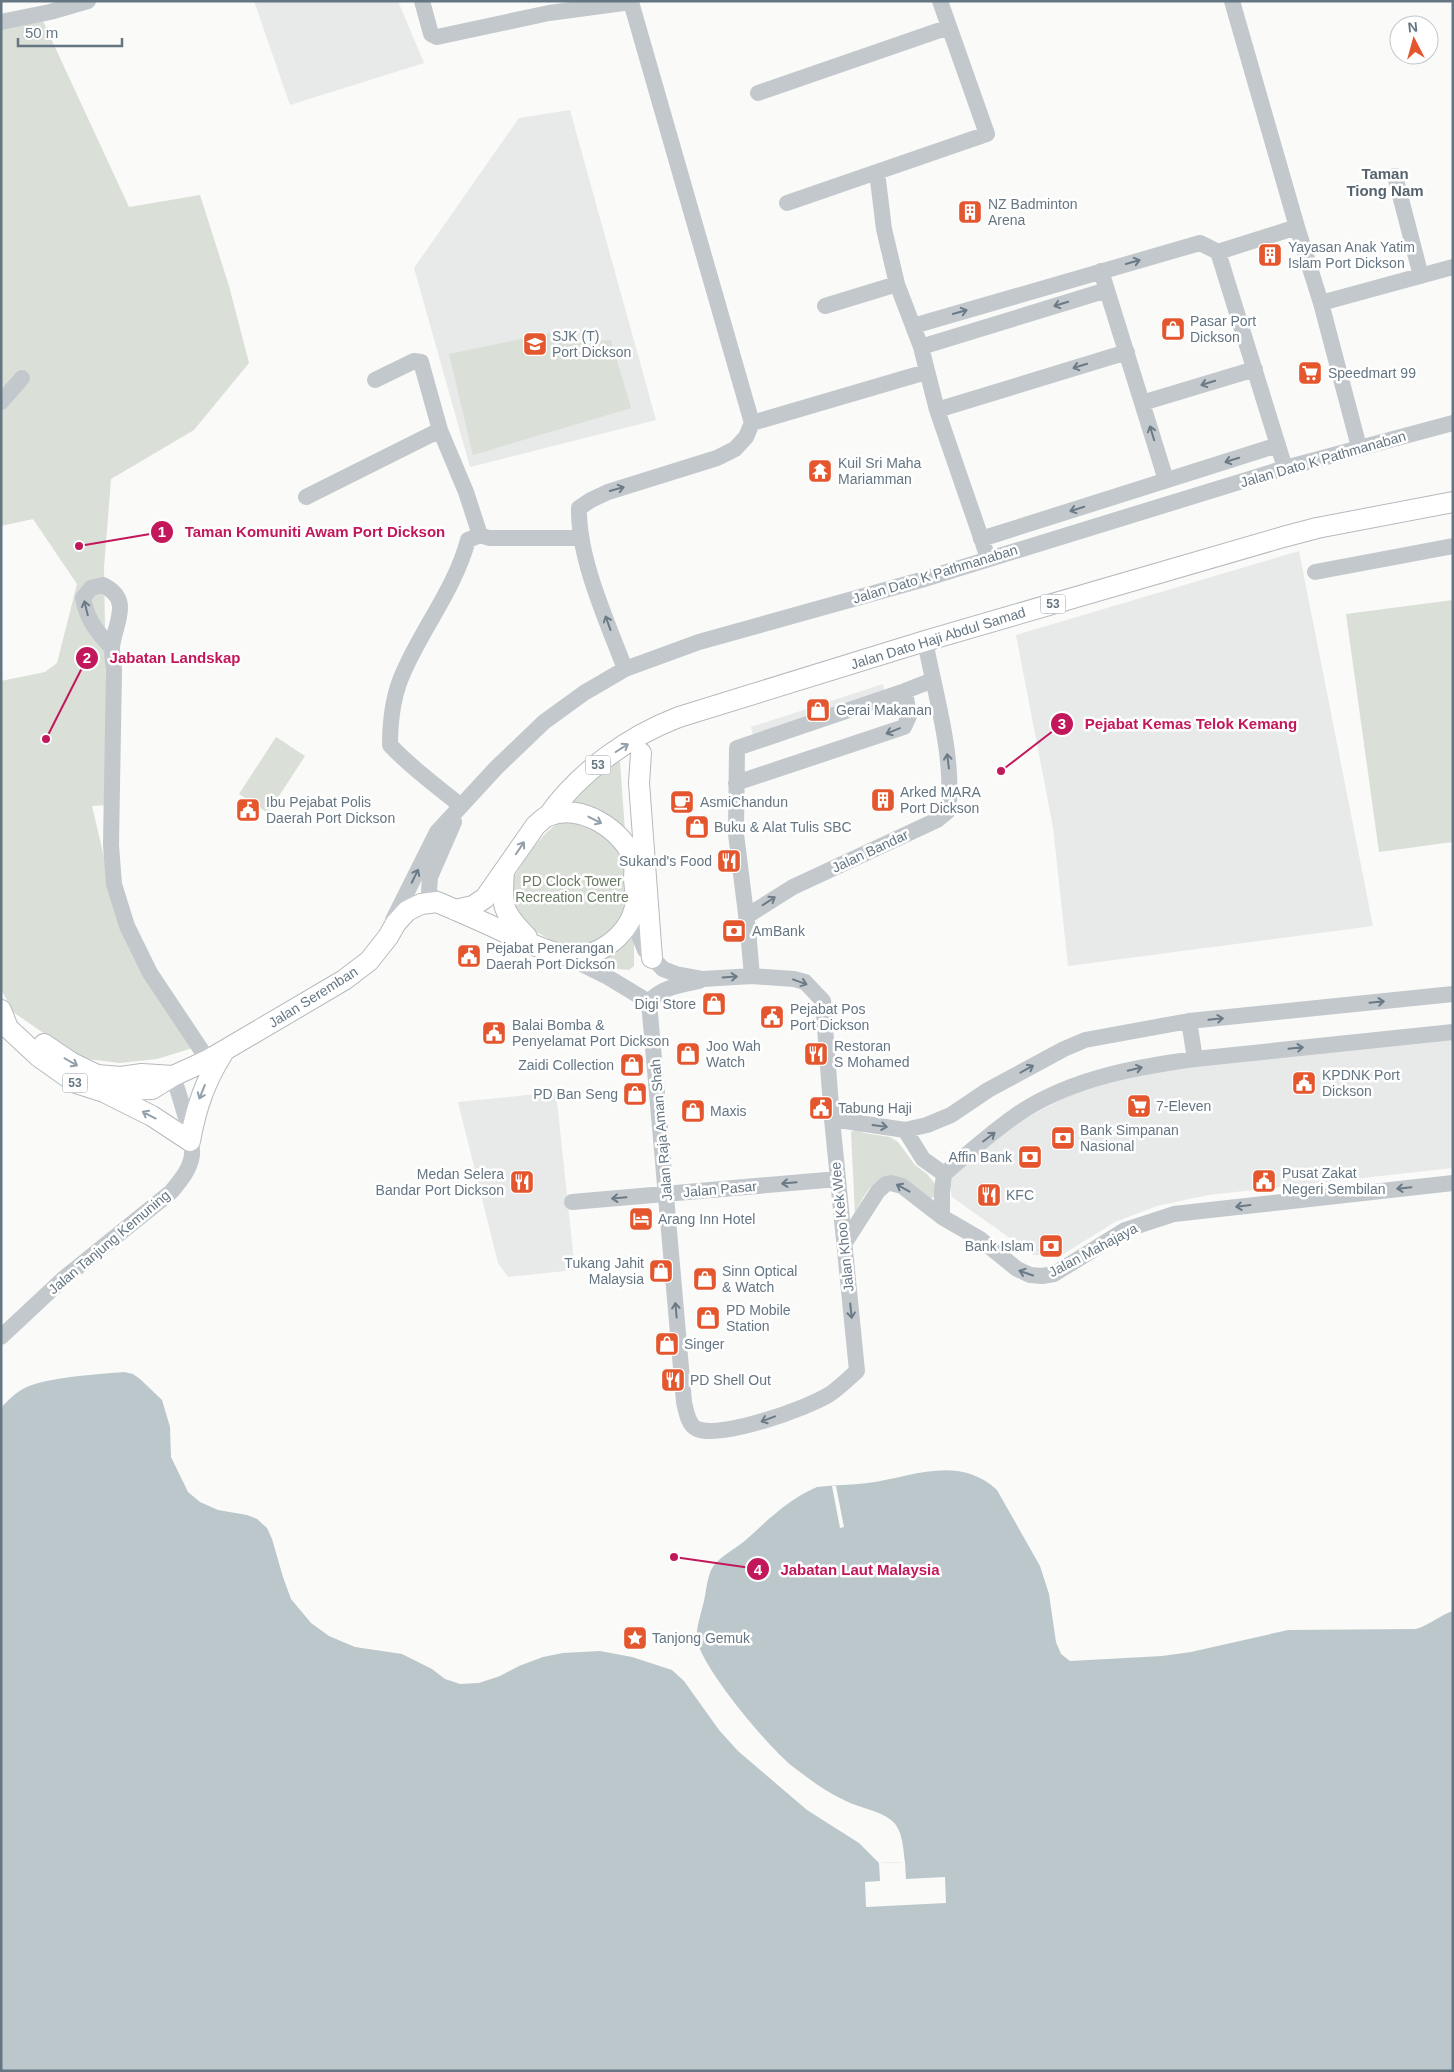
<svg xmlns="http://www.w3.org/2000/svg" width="1454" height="2072" font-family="Arial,sans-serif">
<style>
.built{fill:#e8e9e9}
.green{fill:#dadfd7}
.water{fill:#bbc7cb}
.pier{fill:#fafaf8}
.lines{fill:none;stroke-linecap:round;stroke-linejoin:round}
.major-casing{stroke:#b5babe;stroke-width:22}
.minor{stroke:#c3c8cc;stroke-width:16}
.major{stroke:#fff;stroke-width:20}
.oneway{stroke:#6a7a87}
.oneway2{stroke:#939fa8}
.labels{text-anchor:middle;stroke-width:5;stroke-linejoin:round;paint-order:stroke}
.shield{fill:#fff;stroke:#939fa8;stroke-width:1}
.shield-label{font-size:12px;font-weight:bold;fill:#657683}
.poi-label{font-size:14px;fill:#657683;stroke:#fff;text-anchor:start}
.street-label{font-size:14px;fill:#657683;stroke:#fff}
.park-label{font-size:14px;fill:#687a64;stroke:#fff}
.neighbourhood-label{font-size:15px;font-weight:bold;fill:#57646e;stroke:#fff}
.leader{fill:none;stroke:#c2185b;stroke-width:2}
.callout-dot{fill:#c2185b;stroke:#fff;stroke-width:2}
.mark-label{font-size:15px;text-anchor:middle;font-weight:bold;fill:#fff}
.callout-label{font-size:15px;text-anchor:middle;font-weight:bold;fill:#c2185b;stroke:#fff;stroke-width:5;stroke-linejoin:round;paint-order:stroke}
</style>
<rect width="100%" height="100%" fill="#fafaf8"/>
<path class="built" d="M254,1H398L424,63L290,105Z
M570,110L656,420L470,467L414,268L519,118Z
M1299,551L1373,926L1068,966L1053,827L1016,635Z
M883,684L885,693L753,736L751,727Z
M1453,1037V1168L1208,1195L1157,1206L1115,1222L1062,1255H1034L952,1197L948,1179L1020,1121L1076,1092L1147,1071Z
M556,1092L575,1270L508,1277L498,1263L458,1102Z"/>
<path class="green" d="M42,19L129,207L200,195L229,286L249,363L194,430L111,479L104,567L108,805L92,806L117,912L193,1048L157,1059L120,1063L87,1059L61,1045L13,1012L1,989V681L45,672L57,663L77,584L33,519L1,526V25Z
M554,332L564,344L611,340L631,408L473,455L449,354Z
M1453,600V842L1379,852L1346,614Z
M276,737L305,756L268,813L239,794Z
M614,762H620L625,831C608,817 593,802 570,803Z
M562,821C568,821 575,821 581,822C597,827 615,844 622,859C629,873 627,902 622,916C611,945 572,952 547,938C520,922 516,917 508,886C523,864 538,834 562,821Z
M631,936L634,938V966L629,970L618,969L596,962V959Z
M856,1129L864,1133L890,1137L898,1142L915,1165L927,1174L937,1186L935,1196L931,1199C888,1178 880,1162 855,1213L851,1132Z"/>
<path class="water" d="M124,1372L133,1374L140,1379L162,1400L170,1427L171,1457L188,1492L200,1502L218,1510L247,1515L257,1519L267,1528L272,1539L283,1577L291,1599L311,1623L329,1636L355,1647L402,1654L432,1669L445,1679L460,1684L479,1683L500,1676L519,1666L543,1657L563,1653L600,1651L632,1657L672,1670L684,1681L719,1730L738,1751L807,1810L859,1843L879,1863L905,1862C903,1848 903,1829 891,1820C878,1810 860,1808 846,1801C826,1792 809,1779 792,1766C769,1748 702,1668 697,1640C695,1629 703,1608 705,1596C707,1585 708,1572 715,1564C722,1555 739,1547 748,1538C770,1518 789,1499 817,1487C834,1485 851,1485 868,1483C913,1477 958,1454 997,1490L1040,1566L1049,1594L1056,1642L1061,1654L1070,1661L1162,1656L1191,1652L1288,1630L1416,1629C1430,1625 1440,1615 1453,1611V2071H1V1408C10,1398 19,1389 32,1385C55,1377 99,1374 124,1372Z"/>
<path class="pier" d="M832,1486H836L844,1527L840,1528Z
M905,1862L906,1879L945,1877L946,1903L866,1907L865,1882L880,1881L879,1863Z"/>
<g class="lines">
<defs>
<path id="major" d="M641,753L639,783L652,958
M548,816C579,772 629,736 679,717L925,641L1283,537L1317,528L1453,502
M504,872C501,907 503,913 527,937
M1,1010L8,1028L38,1056L76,1083L101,1091L152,1089L173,1076L208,1060L344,980L369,961L388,937L396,923L407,911L421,904L437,902C463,913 488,924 513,936C529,943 546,951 563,955C594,962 628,937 635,907C637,899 635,889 634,880C634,875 635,867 634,861C624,830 580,802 548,816C544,817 540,822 536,825L485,898L473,906L455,910
M44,1044L72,1063L97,1075L121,1077L142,1074L173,1076
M106,1093L152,1116L190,1141C196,1108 205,1081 223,1053"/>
</defs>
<use href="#major" class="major-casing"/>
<path class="minor" d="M422,1L431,34L437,37L549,13L631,2L752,423L746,437L735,449L717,458L608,492L591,500L579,508C578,559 607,621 625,669
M1232,1L1297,227L1321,303L1359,447
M1,22L50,12L88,1
M758,93L949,27
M877,172L884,229L897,284L921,347L937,410L988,558
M1395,176L1421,276
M787,203L987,134L940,1
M1218,252L1285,468
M1101,271L1166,480
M1321,303L1453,267
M825,306L897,284
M913,326L1200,243L1218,252L1297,227
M921,347L1107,290
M375,380L414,361L421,362L440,430L466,492L480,535L489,538H581
M1,402L22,378
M1142,403L1255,369
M937,410L1127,352
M752,423L926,372
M306,497L440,430
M981,539L1278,445
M1315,572L1453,546
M112,648C97,632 87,620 83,598L91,588L103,585C133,600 115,622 112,647C112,654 113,663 114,670L111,845L114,884L127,926L150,973L208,1060
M736,783L904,727L909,716L905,691
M461,806C437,786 411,768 390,745C390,719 393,694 404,671C424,626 455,588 468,540L480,535
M437,902L429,892L430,877L454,822
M747,916L793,887L937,820L948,811C955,758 935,694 925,641
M393,920L437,832L461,806L496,768L544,722L584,693L625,669L699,642L921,580L1285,468L1453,423
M564,955L606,976L649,1002L684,1402C686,1411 688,1425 697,1429C722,1439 808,1408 830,1394C840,1387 848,1379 857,1371L832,1119L823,1001L805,982L794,979L752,976L703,979L676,974L663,969L645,950L640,938L636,906
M752,976L748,930L736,834L737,748L905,691L933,680
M649,1002C661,987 681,985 699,981
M1189,1021L1195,1059
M832,1119L905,1130L927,1125L951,1115L988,1090L1064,1049L1085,1040L1189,1021L1453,994
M905,1130L923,1159L944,1174
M572,1202L838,1179
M942,1217V1191L944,1174C970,1152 996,1128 1024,1110C1075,1078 1136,1067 1195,1059L1453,1032
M844,1244L878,1191L886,1184L891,1183L902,1186L942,1217L980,1239L1017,1269L1030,1275L1042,1276L1054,1274L1125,1230L1174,1214L1453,1183
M1,1337L63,1279L171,1192C180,1181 190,1170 192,1155C194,1138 179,1094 173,1076"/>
<use href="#major" class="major"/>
</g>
<defs><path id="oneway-shaft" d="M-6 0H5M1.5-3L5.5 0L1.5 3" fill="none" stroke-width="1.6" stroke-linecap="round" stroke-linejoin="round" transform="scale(1.25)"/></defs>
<g class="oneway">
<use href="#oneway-shaft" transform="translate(1133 262) rotate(-16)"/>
<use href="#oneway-shaft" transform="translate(1061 304) rotate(163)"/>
<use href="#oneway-shaft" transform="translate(960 312) rotate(-16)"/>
<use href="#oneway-shaft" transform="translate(1080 366) rotate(163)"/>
<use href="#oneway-shaft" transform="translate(1208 383) rotate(163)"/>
<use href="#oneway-shaft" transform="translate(1152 433) rotate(-107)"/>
<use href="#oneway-shaft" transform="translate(1232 460) rotate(163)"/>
<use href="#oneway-shaft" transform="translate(617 489) rotate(-16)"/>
<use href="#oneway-shaft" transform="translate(1077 509) rotate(162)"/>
<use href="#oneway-shaft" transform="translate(86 608) rotate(-104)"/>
<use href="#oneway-shaft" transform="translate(608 623) rotate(-110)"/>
<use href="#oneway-shaft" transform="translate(893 731) rotate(158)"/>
<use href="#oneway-shaft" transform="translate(948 761) rotate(-97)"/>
<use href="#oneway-shaft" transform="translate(415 876) rotate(-64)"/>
<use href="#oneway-shaft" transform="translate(769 901) rotate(-33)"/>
<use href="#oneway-shaft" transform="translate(730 977) rotate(-4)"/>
<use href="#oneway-shaft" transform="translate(800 982) rotate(20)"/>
<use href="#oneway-shaft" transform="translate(1377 1002) rotate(-6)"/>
<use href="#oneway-shaft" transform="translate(1216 1019) rotate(-6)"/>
<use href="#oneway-shaft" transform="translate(1296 1048) rotate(-6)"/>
<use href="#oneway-shaft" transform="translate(1027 1069) rotate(-29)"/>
<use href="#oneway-shaft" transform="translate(1135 1069) rotate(-13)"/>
<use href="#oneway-shaft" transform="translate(880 1126) rotate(8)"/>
<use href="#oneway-shaft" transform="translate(989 1137) rotate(-37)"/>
<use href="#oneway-shaft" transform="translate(789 1183) rotate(175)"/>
<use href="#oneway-shaft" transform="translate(903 1188) rotate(-151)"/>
<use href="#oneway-shaft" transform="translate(1404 1188) rotate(174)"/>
<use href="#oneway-shaft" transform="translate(619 1198) rotate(175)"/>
<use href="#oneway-shaft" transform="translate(1243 1206) rotate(173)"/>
<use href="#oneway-shaft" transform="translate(1026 1273) rotate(-161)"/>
<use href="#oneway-shaft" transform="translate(676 1310) rotate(-95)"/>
<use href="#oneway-shaft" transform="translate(851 1311) rotate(84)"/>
<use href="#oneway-shaft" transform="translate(768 1419) rotate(159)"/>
</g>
<g class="oneway2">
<use href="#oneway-shaft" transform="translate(622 748) rotate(-32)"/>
<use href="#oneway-shaft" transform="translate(595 820) rotate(27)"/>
<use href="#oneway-shaft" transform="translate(520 848) rotate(-56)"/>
<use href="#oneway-shaft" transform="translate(71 1062) rotate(30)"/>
<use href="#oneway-shaft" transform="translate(202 1092) rotate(112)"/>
<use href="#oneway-shaft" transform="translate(149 1115) rotate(-152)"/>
</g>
<defs>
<symbol id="building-square" viewBox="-11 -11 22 22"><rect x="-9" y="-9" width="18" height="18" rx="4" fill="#e4572e" stroke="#fff"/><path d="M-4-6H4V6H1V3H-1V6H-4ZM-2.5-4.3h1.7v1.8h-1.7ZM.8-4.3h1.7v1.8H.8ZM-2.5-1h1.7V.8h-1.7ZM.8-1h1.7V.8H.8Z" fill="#fff"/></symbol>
<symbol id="shop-square" viewBox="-11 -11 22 22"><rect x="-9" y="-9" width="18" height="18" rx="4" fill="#e4572e" stroke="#fff"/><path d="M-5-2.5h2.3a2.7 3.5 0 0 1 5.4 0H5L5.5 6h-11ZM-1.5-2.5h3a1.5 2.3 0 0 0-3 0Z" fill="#fff"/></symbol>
<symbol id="school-square" viewBox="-11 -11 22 22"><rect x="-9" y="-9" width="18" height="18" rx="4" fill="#e4572e" stroke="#fff"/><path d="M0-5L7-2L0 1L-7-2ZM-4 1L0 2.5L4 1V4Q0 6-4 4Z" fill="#fff"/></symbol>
<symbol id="supermarket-square" viewBox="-11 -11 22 22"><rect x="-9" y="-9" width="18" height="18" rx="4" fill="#e4572e" stroke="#fff"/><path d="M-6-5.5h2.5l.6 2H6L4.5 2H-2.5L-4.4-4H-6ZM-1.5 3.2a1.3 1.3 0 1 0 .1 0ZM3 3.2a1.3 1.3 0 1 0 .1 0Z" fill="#fff"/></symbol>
<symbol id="temple-square" viewBox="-11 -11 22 22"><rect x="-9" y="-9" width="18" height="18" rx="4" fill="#e4572e" stroke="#fff"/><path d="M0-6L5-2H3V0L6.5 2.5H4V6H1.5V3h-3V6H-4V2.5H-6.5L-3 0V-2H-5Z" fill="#fff"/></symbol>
<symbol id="cafe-square" viewBox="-11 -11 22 22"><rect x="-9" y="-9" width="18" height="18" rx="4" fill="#e4572e" stroke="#fff"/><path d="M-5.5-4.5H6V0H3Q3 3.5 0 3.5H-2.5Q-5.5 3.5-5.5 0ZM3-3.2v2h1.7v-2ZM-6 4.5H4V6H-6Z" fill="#fff"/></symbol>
<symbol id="civic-square" viewBox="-11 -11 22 22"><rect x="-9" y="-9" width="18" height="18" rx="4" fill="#e4572e" stroke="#fff"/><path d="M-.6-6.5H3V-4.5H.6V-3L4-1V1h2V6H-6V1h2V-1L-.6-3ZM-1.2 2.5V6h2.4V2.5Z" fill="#fff"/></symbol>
<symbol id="restaurant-square" viewBox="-11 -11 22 22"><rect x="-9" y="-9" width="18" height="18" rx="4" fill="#e4572e" stroke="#fff"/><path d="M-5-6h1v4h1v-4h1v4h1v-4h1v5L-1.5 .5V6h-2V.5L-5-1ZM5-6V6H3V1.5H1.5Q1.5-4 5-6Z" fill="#fff"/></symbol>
<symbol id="bank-square" viewBox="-11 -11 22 22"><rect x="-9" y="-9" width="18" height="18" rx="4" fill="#e4572e" stroke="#fff"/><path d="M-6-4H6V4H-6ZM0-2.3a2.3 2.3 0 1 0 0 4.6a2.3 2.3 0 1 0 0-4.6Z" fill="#fff"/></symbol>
<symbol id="hotel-square" viewBox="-11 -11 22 22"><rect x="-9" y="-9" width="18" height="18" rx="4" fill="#e4572e" stroke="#fff"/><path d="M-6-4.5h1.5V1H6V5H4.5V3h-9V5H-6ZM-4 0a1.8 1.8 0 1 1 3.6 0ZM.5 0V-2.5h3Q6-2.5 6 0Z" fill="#fff"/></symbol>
<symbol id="sight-square" viewBox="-11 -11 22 22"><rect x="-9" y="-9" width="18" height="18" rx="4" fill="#e4572e" stroke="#fff"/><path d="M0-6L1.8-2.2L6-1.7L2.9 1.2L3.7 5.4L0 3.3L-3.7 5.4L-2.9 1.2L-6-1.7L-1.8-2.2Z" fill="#fff"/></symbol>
</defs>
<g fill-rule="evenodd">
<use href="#building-square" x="956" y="198" width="28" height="28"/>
<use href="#building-square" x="1256" y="241" width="28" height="28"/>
<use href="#shop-square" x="1159" y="315" width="28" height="28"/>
<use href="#school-square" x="521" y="330" width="28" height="28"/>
<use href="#supermarket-square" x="1296" y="359" width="28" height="28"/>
<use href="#temple-square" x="806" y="457" width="28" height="28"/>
<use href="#shop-square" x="804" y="696" width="28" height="28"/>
<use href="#building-square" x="869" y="786" width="28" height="28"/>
<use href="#cafe-square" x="668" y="788" width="28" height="28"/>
<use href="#civic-square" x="234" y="796" width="28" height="28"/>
<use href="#shop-square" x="683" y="813" width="28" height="28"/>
<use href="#restaurant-square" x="715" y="847" width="28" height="28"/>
<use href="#bank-square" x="720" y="917" width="28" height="28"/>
<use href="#civic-square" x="455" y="942" width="28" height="28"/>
<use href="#shop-square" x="700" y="990" width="28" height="28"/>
<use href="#civic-square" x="758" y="1003" width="28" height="28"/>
<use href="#civic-square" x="480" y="1019" width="28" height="28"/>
<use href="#shop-square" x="674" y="1040" width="28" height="28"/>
<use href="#restaurant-square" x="802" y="1040" width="28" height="28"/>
<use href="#shop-square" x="618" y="1051" width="28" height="28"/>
<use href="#civic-square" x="1290" y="1069" width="28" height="28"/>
<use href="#shop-square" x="621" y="1080" width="28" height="28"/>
<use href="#supermarket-square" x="1125" y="1092" width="28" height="28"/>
<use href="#civic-square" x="807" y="1094" width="28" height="28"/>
<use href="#shop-square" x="679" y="1097" width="28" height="28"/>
<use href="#bank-square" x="1049" y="1124" width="28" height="28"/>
<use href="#bank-square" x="1016" y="1143" width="28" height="28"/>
<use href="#civic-square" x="1250" y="1167" width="28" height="28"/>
<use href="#restaurant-square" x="508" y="1168" width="28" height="28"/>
<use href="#restaurant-square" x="975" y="1181" width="28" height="28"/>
<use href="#hotel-square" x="627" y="1205" width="28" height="28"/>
<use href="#bank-square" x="1037" y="1232" width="28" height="28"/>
<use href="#shop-square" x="647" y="1257" width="28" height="28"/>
<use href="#shop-square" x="691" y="1265" width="28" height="28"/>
<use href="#shop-square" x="694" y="1304" width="28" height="28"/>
<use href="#shop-square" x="653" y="1330" width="28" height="28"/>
<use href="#restaurant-square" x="659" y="1366" width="28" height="28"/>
<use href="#sight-square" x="621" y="1624" width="28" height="28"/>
</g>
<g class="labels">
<g class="shield">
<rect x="1040.5" y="594.5" width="25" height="19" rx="4"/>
<rect x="585.5" y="755.5" width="25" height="19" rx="4"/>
<rect x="62.5" y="1073.5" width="25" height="19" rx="4"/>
</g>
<g class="shield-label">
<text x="1053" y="608">53</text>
<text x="598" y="769">53</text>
<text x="75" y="1087">53</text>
</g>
<g class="poi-label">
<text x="988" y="209">NZ Badminton<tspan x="988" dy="16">Arena</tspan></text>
<text x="1288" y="252">Yayasan Anak Yatim<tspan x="1288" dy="16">Islam Port Dickson</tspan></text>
<text x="1190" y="326">Pasar Port<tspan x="1190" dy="16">Dickson</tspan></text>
<text x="552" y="341">SJK (T)<tspan x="552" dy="16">Port Dickson</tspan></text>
<text x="1328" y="378">Speedmart 99</text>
<text x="838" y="468">Kuil Sri Maha<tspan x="838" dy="16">Mariamman</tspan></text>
<text x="836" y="715">Gerai Makanan</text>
<text x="900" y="797">Arked MARA<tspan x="900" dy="16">Port Dickson</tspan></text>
<text x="266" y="807">Ibu Pejabat Polis<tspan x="266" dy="16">Daerah Port Dickson</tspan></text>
<text x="700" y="807">AsmiChandun</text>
<text x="714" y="832">Buku &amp; Alat Tulis SBC</text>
<text x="712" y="866" text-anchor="end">Sukand's Food</text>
<text x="752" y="936">AmBank</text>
<text x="486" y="953">Pejabat Penerangan<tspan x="486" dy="16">Daerah Port Dickson</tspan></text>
<text x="696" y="1009" text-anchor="end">Digi Store</text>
<text x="790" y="1014">Pejabat Pos<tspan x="790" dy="16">Port Dickson</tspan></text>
<text x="512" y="1030">Balai Bomba &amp;<tspan x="512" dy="16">Penyelamat Port Dickson</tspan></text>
<text x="706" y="1051">Joo Wah<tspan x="706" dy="16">Watch</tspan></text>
<text x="834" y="1051">Restoran<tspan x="834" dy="16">S Mohamed</tspan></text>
<text x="614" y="1070" text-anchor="end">Zaidi Collection</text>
<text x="1322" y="1080">KPDNK Port<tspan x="1322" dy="16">Dickson</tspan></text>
<text x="618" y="1099" text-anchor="end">PD Ban Seng</text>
<text x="1156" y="1111">7-Eleven</text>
<text x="838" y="1113">Tabung Haji</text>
<text x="710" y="1116">Maxis</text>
<text x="1080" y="1135">Bank Simpanan<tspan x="1080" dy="16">Nasional</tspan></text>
<text x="1012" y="1162" text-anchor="end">Affin Bank</text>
<text x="1282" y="1178">Pusat Zakat<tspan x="1282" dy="16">Negeri Sembilan</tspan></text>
<text x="504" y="1179" text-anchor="end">Medan Selera<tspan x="504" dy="16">Bandar Port Dickson</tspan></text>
<text x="1006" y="1200">KFC</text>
<text x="658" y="1224">Arang Inn Hotel</text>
<text x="1034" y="1251" text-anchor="end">Bank Islam</text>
<text x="644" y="1268" text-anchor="end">Tukang Jahit<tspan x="644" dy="16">Malaysia</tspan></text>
<text x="722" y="1276">Sinn Optical<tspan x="722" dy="16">&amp; Watch</tspan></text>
<text x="726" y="1315">PD Mobile<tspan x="726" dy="16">Station</tspan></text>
<text x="684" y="1349">Singer</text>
<text x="690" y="1385">PD Shell Out</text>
<text x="652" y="1643">Tanjong Gemuk</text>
</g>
<g class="street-label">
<text transform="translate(1323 459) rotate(-16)" y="5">Jalan Dato K Pathmanaban</text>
<text transform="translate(935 574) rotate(-17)" y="5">Jalan Dato K Pathmanaban</text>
<text transform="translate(938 638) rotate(-17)" y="5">Jalan Dato Haji Abdul Samad</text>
<text transform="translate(870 851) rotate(-25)" y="5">Jalan Bandar</text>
<text transform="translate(313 997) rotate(-32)" y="5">Jalan Seremban</text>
<text transform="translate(661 1130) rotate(-95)" y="5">Jalan Raja Aman Shah</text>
<text transform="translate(720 1189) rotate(-5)" y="5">Jalan Pasar</text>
<text transform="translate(842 1227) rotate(-96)" y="5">Jalan Khoo Kek Wee</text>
<text transform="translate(109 1242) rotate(-40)" y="5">Jalan Tanjung Kemuning</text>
<text transform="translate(1093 1250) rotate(-28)" y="5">Jalan Mahajaya</text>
</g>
<g class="park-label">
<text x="572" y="886">PD Clock Tower<tspan x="572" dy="16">Recreation Centre</tspan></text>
</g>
<g class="neighbourhood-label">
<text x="1385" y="179">Taman<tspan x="1385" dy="17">Tiong Nam</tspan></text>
</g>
</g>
<path class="leader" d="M79 546L162 532M46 739L87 658M1001 771L1062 724M674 1557L758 1569"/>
<g class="callout-dot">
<circle cx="79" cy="546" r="5"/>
<circle cx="46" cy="739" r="5"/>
<circle cx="1001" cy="771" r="5"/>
<circle cx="674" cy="1557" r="5"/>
<circle cx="162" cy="532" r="12"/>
<circle cx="87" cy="658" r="12"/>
<circle cx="1062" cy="724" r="12"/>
<circle cx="758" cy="1569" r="12"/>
</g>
<g class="mark-label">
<text x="162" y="537">1</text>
<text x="87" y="663">2</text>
<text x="1062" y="729">3</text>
<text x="758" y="1575">4</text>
</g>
<g class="callout-label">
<text x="315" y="537">Taman Komuniti Awam Port Dickson</text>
<text x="175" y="663">Jabatan Landskap</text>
<text x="1191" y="729">Pejabat Kemas Telok Kemang</text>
<text x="860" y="1575">Jabatan Laut Malaysia</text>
</g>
<rect width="1454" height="2072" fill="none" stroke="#657683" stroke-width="5"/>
<g transform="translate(1414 40) rotate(354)"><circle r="24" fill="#ffffff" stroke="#c1c8cd"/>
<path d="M0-4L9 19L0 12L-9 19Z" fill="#e4572e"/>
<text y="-8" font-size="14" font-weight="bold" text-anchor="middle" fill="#657683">N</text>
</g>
<path d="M18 38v8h104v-8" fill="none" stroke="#657683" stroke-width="2.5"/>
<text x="25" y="38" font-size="15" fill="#657683" stroke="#ffffff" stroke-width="4" paint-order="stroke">50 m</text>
</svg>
